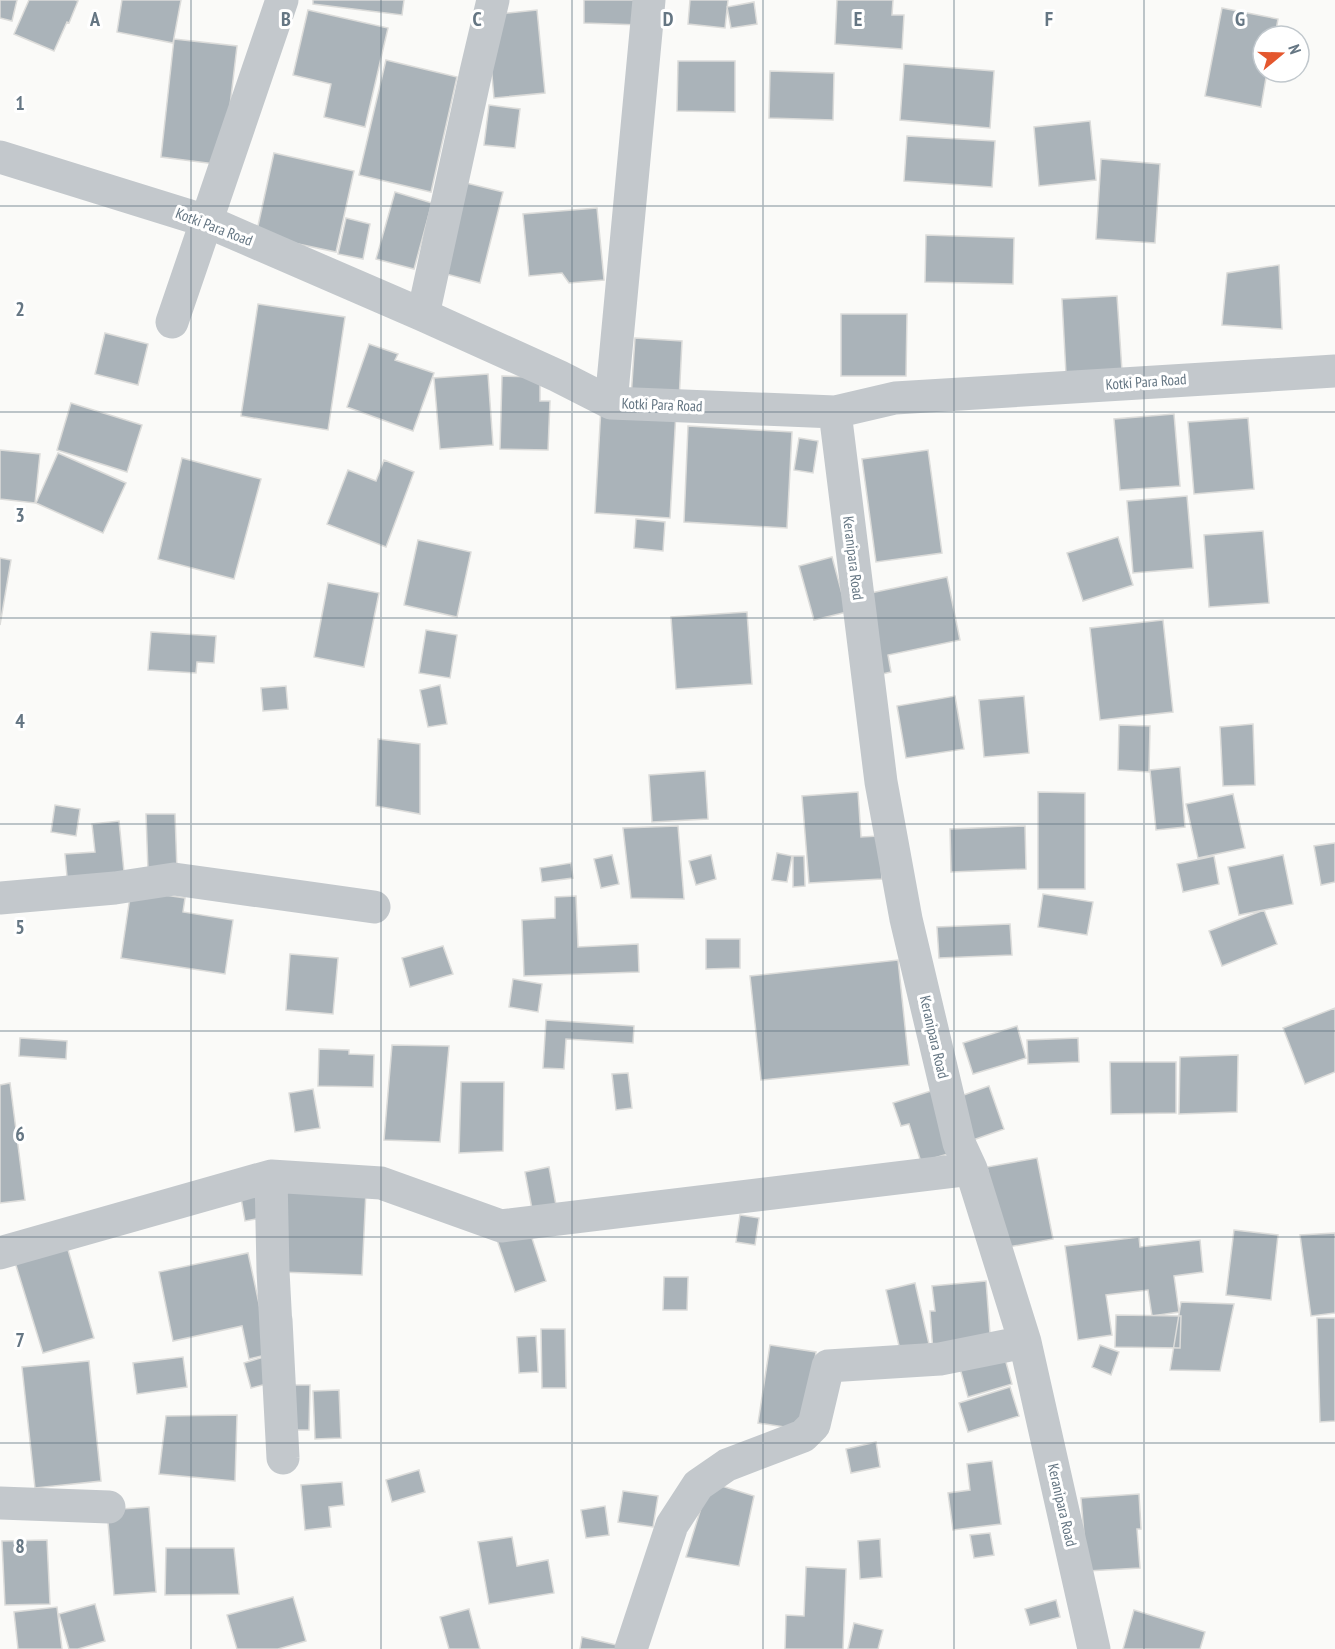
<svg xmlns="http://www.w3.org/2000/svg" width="1335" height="1649" font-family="'PT Sans Narrow',sans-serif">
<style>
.building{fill:#aab3b9;stroke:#dcdcda;stroke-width:1.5}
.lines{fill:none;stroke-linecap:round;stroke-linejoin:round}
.street{stroke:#c3c8cc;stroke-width:33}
.grid{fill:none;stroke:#657683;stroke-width:1.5;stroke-opacity:0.55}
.labels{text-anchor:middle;stroke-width:6;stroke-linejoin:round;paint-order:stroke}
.street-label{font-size:15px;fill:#657683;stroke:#fff}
.grid-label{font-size:20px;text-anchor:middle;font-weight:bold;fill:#657683;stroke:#fff;stroke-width:6;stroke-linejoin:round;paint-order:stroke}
</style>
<rect width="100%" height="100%" fill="#fafaf8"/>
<path class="building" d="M0,0H17L12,21L0,18Z
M29,0H75L78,1L69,23L67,22L54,51L14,34Z
M122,0H181L173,43L117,32Z
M313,0H404L402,15L313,4Z
M584,0H641V25L584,23Z
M690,0H728L725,28L688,24Z
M837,0H893L892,15H904L902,49L835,44Z
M754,2L757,24L731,28L727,7Z
M1222,8L1278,19L1275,36H1263V72H1267L1261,107L1205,96Z
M308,10L388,28L365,127L324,117L331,84L293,75Z
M537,10L545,93L494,98L489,42L497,14Z
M174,39L237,46L223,165L161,157Z
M386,60L457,77L431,192L359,175Z
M678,61H735V112L677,111Z
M904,64L994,71L990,128L900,120Z
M770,71L834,73L833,120L769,118Z
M489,105L520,109L515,148L484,145Z
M1090,121L1096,180L1039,186L1034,127Z
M907,136L995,141L992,187L904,181Z
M274,153L354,171L336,252L256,235Z
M1101,159L1160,164L1155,243L1096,239Z
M458,181L503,192L480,283L435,271Z
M395,192L432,203L414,269L376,259Z
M597,208L604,280L569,283L562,273L529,276L523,214Z
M346,218L370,224L363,259L338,254Z
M926,235L1014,238L1013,284L925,282Z
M1279,265L1282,329L1222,325L1227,273Z
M1117,296L1122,371L1066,374L1062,299Z
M258,304L345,317L328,430L241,416Z
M841,314H907L906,376H841Z
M105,333L148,344L138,385L95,374Z
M635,338L682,341L679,401L631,398Z
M369,344L398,354L395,360L434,373L413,431L347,407Z
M488,374L493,445L440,449L434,378Z
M502,376L540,377V401H550L548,450L500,449Z
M71,403L142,425L127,472L57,450Z
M601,407L676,412L670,518L595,513Z
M1174,414L1180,486L1120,490L1114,419Z
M1248,418L1254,489L1194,494L1188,422Z
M688,426L792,432L787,528L684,522Z
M799,438L818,441L813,473L794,470Z
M0,450L40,454L35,503L0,499Z
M928,450L942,553L876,562L862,459Z
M58,453L126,483L103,533L36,503Z
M182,458L261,479L234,579L158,559Z
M384,460L414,472L386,547L327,524L348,470L376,481Z
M1187,496L1193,568L1133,573L1127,501Z
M636,519L665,522L663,551L634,548Z
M1263,531L1269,603L1209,607L1204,535Z
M1118,537L1133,585L1083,601L1067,553Z
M418,540L471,552L457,617L404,605Z
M832,557L847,612L814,620L799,566Z
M0,558L11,560L0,625Z
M947,577L960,640L888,655L891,672L878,675L861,595Z
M328,583L379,593L364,667L314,657Z
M747,612L752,684L676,689L671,617Z
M1163,620L1173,712L1100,720L1090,628Z
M426,630L457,635L450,678L419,673Z
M151,632L216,636L214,663L197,662L196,673L148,670Z
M440,685L447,724L428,727L420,690Z
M286,686L288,709L263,711L261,688Z
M955,696L964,749L906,758L897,706Z
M1024,696L1029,753L984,757L979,700Z
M1253,724L1255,785L1223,786L1220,727Z
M1119,725L1150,726L1149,772L1118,770Z
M378,739L420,744V814L376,806Z
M1180,767L1185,827L1156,830L1150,770Z
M705,771L708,819L652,822L649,775Z
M858,792L861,837L879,836L882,879L809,883L802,796Z
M1038,792L1085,793V889H1038Z
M1233,794L1245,848L1198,858L1186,804Z
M55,805L80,809L76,836L51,832Z
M146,814H175L177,871H148Z
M119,821L125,882L68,888L65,854L95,852L92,824Z
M678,826L684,899L631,898L623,828Z
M1025,826L1026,869L951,872L950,829Z
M1335,843V882L1321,885L1314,846Z
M777,853L792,856L787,882L772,880Z
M612,855L619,884L601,888L594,859Z
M711,855L716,879L696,885L689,861Z
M1283,855L1293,904L1239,915L1228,867Z
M793,856H804L805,886L793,887Z
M1214,856L1219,884L1183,892L1177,864Z
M571,863L573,878L542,882L540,868Z
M131,890L185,898L183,912L233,920L225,974L121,958Z
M1043,894L1093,902L1087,935L1038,927Z
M576,896L578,947L638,944L639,972L524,976L522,920L555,918V897Z
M1264,910L1277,944L1222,966L1209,931Z
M1010,924L1012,955L939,958L937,927Z
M706,939H740V968L706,969Z
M443,946L453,974L410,987L402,958Z
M290,954L338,958L333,1014L286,1010Z
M898,960L909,1065L761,1080L750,976Z
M513,979L542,984L538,1012L509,1007Z
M1335,1008V1072L1305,1084L1283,1028Z
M546,1020L634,1026L633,1043L566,1039L564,1069L543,1068Z
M1017,1026L1026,1058L973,1074L963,1043Z
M20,1038L67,1041L66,1059L19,1056Z
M1078,1038L1079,1062L1028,1064L1027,1040Z
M392,1045L449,1046L440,1142L384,1140Z
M319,1049L349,1050V1054L374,1055L373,1087L318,1086Z
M1238,1055L1237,1112L1179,1114L1180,1057Z
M1110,1062H1176V1113L1111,1114Z
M628,1073L632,1108L616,1110L612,1074Z
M461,1082H504L503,1151L459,1153Z
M10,1083L25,1200L0,1203V1085Z
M989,1086L1004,1129L973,1140L958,1097Z
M313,1089L320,1128L295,1132L289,1093Z
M931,1091L951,1153L921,1162L909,1124L901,1126L893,1103Z
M1037,1158L1053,1239L1003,1248L987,1167Z
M549,1167L556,1205L532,1209L525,1172Z
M283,1186L366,1190L362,1275L280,1272Z
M262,1188L267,1217L245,1221L240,1192Z
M740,1215L759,1218L755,1245L736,1242Z
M528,1226L546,1281L515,1292L496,1237Z
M1234,1230L1278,1235L1271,1300L1226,1295Z
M1335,1233V1313L1311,1316L1300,1235Z
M1139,1237L1140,1247L1200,1240L1203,1272L1174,1276L1179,1312L1152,1316L1148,1290L1106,1295L1112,1335L1078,1340L1065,1246Z
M66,1243L94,1338L43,1353L14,1259Z
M248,1253L263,1322L274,1353L249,1359L242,1326L173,1341L159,1272Z
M664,1277H688L687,1310H663Z
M986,1281L991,1347L933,1352L930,1311H935L932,1286Z
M915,1283L929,1344L900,1350L886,1290Z
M1181,1302L1234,1304L1220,1371L1170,1370Z
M1116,1315L1181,1316L1180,1348L1115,1347Z
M1317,1318H1335V1421L1320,1422Z
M541,1329H565L566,1388H542Z
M536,1336L538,1372L519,1373L517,1337Z
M770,1345L816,1352L804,1430L758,1423Z
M1100,1345L1119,1352L1111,1375L1092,1367Z
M1002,1348L1012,1384L968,1397L958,1361Z
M267,1356L274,1382L251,1388L244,1363Z
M183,1357L187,1387L137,1394L133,1363Z
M89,1361L101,1481L35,1488L22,1367Z
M287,1385H310L309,1430H286Z
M1010,1387L1019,1416L968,1432L959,1403Z
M339,1390L341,1438L315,1439L313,1391Z
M237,1415L235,1481L159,1474L166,1416Z
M876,1442L880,1467L851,1473L846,1449Z
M992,1461L1001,1524L953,1530L948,1493L970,1490L967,1464Z
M419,1470L425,1492L392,1502L386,1480Z
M342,1482L344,1505L329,1507L331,1527L305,1530L301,1485Z
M709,1482L754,1496L739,1566L686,1557Z
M623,1491L658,1496L653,1527L618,1522Z
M1139,1494L1141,1529H1137L1140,1568L1087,1571L1081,1498Z
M605,1506L609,1535L586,1538L581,1510Z
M149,1507L156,1592L114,1595L107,1510Z
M990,1533L994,1555L974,1558L970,1535Z
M512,1537L517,1566L548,1560L554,1593L489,1604L478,1542Z
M880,1539L882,1577L860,1579L858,1541Z
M47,1540L50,1604L5,1605L2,1541Z
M166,1548H234L239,1594L165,1595Z
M806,1567L846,1569L843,1649H785L786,1615L804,1616Z
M293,1597L306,1641L278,1649H237L227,1615Z
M1056,1600L1060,1617L1030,1625L1025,1609Z
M95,1604L105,1641L78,1649H69L59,1614Z
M57,1607L62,1649H18L14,1612Z
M469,1609L480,1649H449L440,1617Z
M1134,1610L1205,1632L1200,1649H1123Z
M854,1623L883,1630L878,1649H848Z
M582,1637L621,1646L620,1649H580Z"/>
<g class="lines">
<path class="street" d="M0,157L206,221L423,315L558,376L611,403L835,412L895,398L1335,371
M423,315L476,72L493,0
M172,322L282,0
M611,403L649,0
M835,412L881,782L906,919L959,1143L971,1169L1025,1342L1094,1649
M0,898L115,888L174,879L374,907
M271,1176L273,1271L283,1458L276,1320
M0,1253L271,1176L381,1183L501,1226L971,1169
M0,1503L109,1507
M631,1649L672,1525L698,1485L727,1465L803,1436L814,1425L828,1366L940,1359L1025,1342"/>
</g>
<path class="grid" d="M191,0V1649M381,0V1649M572,0V1649M763,0V1649M954,0V1649M1144,0V1649M0,206H1335M0,412H1335M0,618H1335M0,824H1335M0,1031H1335M0,1237H1335M0,1443H1335"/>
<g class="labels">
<g class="street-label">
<text transform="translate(214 227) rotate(21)" y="5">Kotki Para Road</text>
<text transform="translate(1146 382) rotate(-4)" y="5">Kotki Para Road</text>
<text transform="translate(662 405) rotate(2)" y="5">Kotki Para Road</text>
<text transform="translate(853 558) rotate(83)" y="5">Keranipara Road</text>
<text transform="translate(934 1037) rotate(77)" y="5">Keranipara Road</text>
<text transform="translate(1062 1505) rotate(77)" y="5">Keranipara Road</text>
</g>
</g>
<g class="grid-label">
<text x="95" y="26">A</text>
<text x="286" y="26">B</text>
<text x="477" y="26">C</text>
<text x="668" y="26">D</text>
<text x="858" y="26">E</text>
<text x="1049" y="26">F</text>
<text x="1240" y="26">G</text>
<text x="20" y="110">1</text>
<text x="20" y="316">2</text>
<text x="20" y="522">3</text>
<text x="20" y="728">4</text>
<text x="20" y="934">5</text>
<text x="20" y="1141">6</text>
<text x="20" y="1347">7</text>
<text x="20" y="1553">8</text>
</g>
<g transform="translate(1281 54) rotate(71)"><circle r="28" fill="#ffffff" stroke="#c1c8cd" stroke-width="1.5"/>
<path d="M0-4.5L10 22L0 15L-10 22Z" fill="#e4572e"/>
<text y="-9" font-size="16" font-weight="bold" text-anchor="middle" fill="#657683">N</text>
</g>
</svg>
